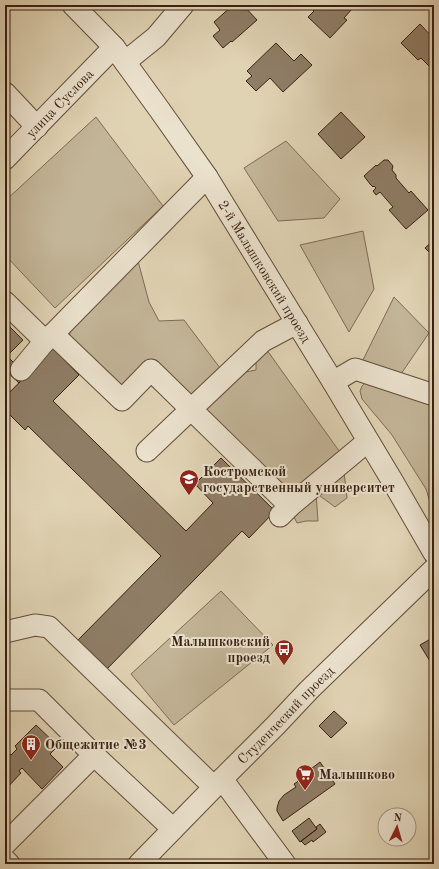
<svg xmlns="http://www.w3.org/2000/svg" width="439" height="869" font-family="'Old Standard TT',serif">
<style>
.green{fill:#c3b598;stroke:#7e6a55}
.building{fill:#8f7d66;stroke:#382012}
.lines{fill:none;stroke-linecap:round;stroke-linejoin:round}
.minor-casing{stroke:#624d3a;stroke-width:23}
.minor{stroke:#ebe2ce;stroke-width:21}
.labels{text-anchor:middle;stroke-width:4;stroke-linejoin:round;paint-order:stroke}
.street-label{font-size:14px;fill:#382012;stroke:#ebe2ce}
.poi-label{font-size:14px;font-weight:bold;fill:#382012;stroke:#ebe2ce;text-anchor:start}
</style>
<rect width="100%" height="100%" fill="#e0d3b4"/>
<filter id="stains"><feTurbulence type="fractalNoise" baseFrequency=".005" numOctaves="4"/><feColorMatrix values="0 0 0 0 .2 0 0 0 0 .09 0 0 0 0 .02 0 0 0 .5 -.17"/></filter>
<radialGradient id="worn" r=".72"><stop offset=".6" stop-color="#630" stop-opacity="0"/><stop offset="1" stop-color="#630" stop-opacity=".3"/></radialGradient>
<path class="green" d="M96,117L163,206L55,308L5,255V201Z
M286,141L340,199L324,218L278,221L244,168Z
M363,231L374,289L349,332L300,245Z
M138,261L149,302L159,321L184,320L223,372L235,374L256,370V348L264,346L342,455L347,498L335,507L316,493L318,521H306L297,523L292,513L153,368L122,396L69,344L70,330Z
M394,297L429,333L401,374L361,364Z
M366,382L434,400V516L426,489L392,435L362,399L360,391L362,386Z
M221,591L273,645L174,725L131,674Z"/>
<path class="building" d="M233,5H243L257,20L232,42L231,41L223,48L213,36L220,30L214,22Z
M316,5H347L352,9L344,18L347,20L330,38L308,17L314,11L312,9Z
M420,24L434,39V68L432,69L421,58L418,60L401,43Z
M276,43L294,61L301,54L312,65L283,92L270,78L256,91L246,81L252,76L247,71Z
M341,112L365,137L341,159L318,134Z
M384,160H388L393,166L392,170L396,175V178L409,193L411,191L428,210L406,229L389,210L393,207L380,192L376,195L373,191L376,188L374,186L373,187L370,184L364,176L376,165L377,166Z
M434,240V257L425,248Z
M5,322L23,340L7,356L26,375L19,383L5,370Z
M53,348L79,375L53,401L186,531L213,503L195,484L221,458L275,511L249,538L242,531L105,671L76,642L161,556L28,426L25,430L5,410V397Z
M434,637V665L433,666L420,645Z
M334,711L347,723L331,738L319,726Z
M36,725L58,746L50,754L63,767L42,789L22,768L19,771L21,773L5,790V749L11,755L17,749L15,746Z
M320,762L335,784L283,821L277,811V808L279,801L284,795L296,787L294,784L309,774L307,772Z
M309,818L317,829L300,842L292,831Z
M320,824L326,832L313,842L312,840L305,845L301,841L317,829L316,827Z"/>
<g class="lines">
<defs>
<g id="minor">
<path id="s1" d="M73,5L114,47L159,109L207,177L333,382L393,482L434,553"/>
<path d="M125,62L156,37L183,5"/>
<path d="M5,93L37,127"/>
<path id="s2" d="M5,159L114,47"/>
<path d="M5,302L45,341L21,370"/>
<path d="M53,334L207,177"/>
<path d="M45,341L53,334L122,400L151,370L290,506L280,516"/>
<path d="M333,382L355,369L434,395"/>
<path d="M147,451L263,341L297,323"/>
<path d="M290,506L368,441"/>
<path d="M5,632L35,625L49,627L214,787"/>
<path d="M5,700H39L94,755L173,829"/>
<path d="M222,779L285,864"/>
<path d="M5,844L94,755"/>
<path d="M5,860L9,864"/>
<path id="s3" d="M139,864L222,779L276,725L309,690L434,569"/>
</g>
</defs>
<use href="#minor" class="minor-casing"/>
<use href="#minor" class="minor"/>
</g>
<defs>
<symbol id="university-pin" viewBox="-11 -11 22 30"><path d="M0 17L-7.5 6A9.5 9.5 0 1 1 7.5 6Z" fill="#8f2418" stroke="#ebe2ce"/><path d="M0-5L7-2L0 1L-7-2ZM-4 1L0 2.5L4 1V4Q0 6-4 4Z" fill="#fff"/></symbol>
<symbol id="bus-pin" viewBox="-11 -11 22 30"><path d="M0 17L-7.5 6A9.5 9.5 0 1 1 7.5 6Z" fill="#8f2418" stroke="#ebe2ce"/><path d="M-5-6H5V4H4V6H2V4H-2V6H-4V4H-5ZM-3.5-4V0h7V-4ZM-3.5 1.2v1.5H-2V1.2ZM2 1.2v1.5H3.5V1.2Z" fill="#fff"/></symbol>
<symbol id="building-pin" viewBox="-11 -11 22 30"><path d="M0 17L-7.5 6A9.5 9.5 0 1 1 7.5 6Z" fill="#8f2418" stroke="#ebe2ce"/><path d="M-4-6H4V6H1V3H-1V6H-4ZM-2.5-4.3h1.7v1.8h-1.7ZM.8-4.3h1.7v1.8H.8ZM-2.5-1h1.7V.8h-1.7ZM.8-1h1.7V.8H.8Z" fill="#fff"/></symbol>
<symbol id="supermarket-pin" viewBox="-11 -11 22 30"><path d="M0 17L-7.5 6A9.5 9.5 0 1 1 7.5 6Z" fill="#8f2418" stroke="#ebe2ce"/><path d="M-6-5.5h2.5l.6 2H6L4.5 2H-2.5L-4.4-4H-6ZM-1.5 3.2a1.3 1.3 0 1 0 .1 0ZM3 3.2a1.3 1.3 0 1 0 .1 0Z" fill="#fff"/></symbol>
</defs>
<g fill-rule="evenodd">
<use href="#university-pin" x="178" y="468" width="22" height="30"/>
<use href="#bus-pin" x="273" y="638" width="22" height="30"/>
<use href="#building-pin" x="20" y="733" width="22" height="30"/>
<use href="#supermarket-pin" x="294" y="763" width="22" height="30"/>
</g>
<g class="labels">
<g class="street-label">
<text dy="5" stroke="none"><textPath href="#s2" startOffset="78">улица Суслова</textPath></text>
<text dy="5" stroke="none"><textPath href="#s1" startOffset="329">2-й Малышковский проезд</textPath></text>
<text dy="5" stroke="none"><textPath href="#s3" startOffset="209">Студенческий проезд</textPath></text>
</g>
<g class="poi-label">
<text x="203" y="476">Костромской<tspan x="203" dy="16">государственный университет</tspan></text>
<text x="270" y="646" text-anchor="end">Малышковский<tspan x="270" dy="16">проезд</tspan></text>
<text x="45" y="749">Общежитие №3</text>
<text x="319" y="779">Малышково</text>
</g>
</g>
<rect width="439" height="869" fill="none" stroke="#e0d3b4" stroke-width="20"/>
<rect x="6" y="6" width="427" height="857" fill="none" stroke="#382012" stroke-width="2"/>
<rect x="10" y="10" width="419" height="849" fill="none" stroke="#382012"/>
<g transform="translate(397 827) rotate(5)"><circle r="19" fill="#ebe2ce" stroke="#a39483"/>
<path d="M0-3L7 15L0 10L-7 15Z" fill="#8f2418"/>
<text y="-6" font-size="11" font-weight="bold" text-anchor="middle" fill="#382012">N</text>
</g>
<rect width="100%" height="100%" filter="url(#stains)"/>
<rect width="100%" height="100%" fill="url(#worn)"/>
</svg>
